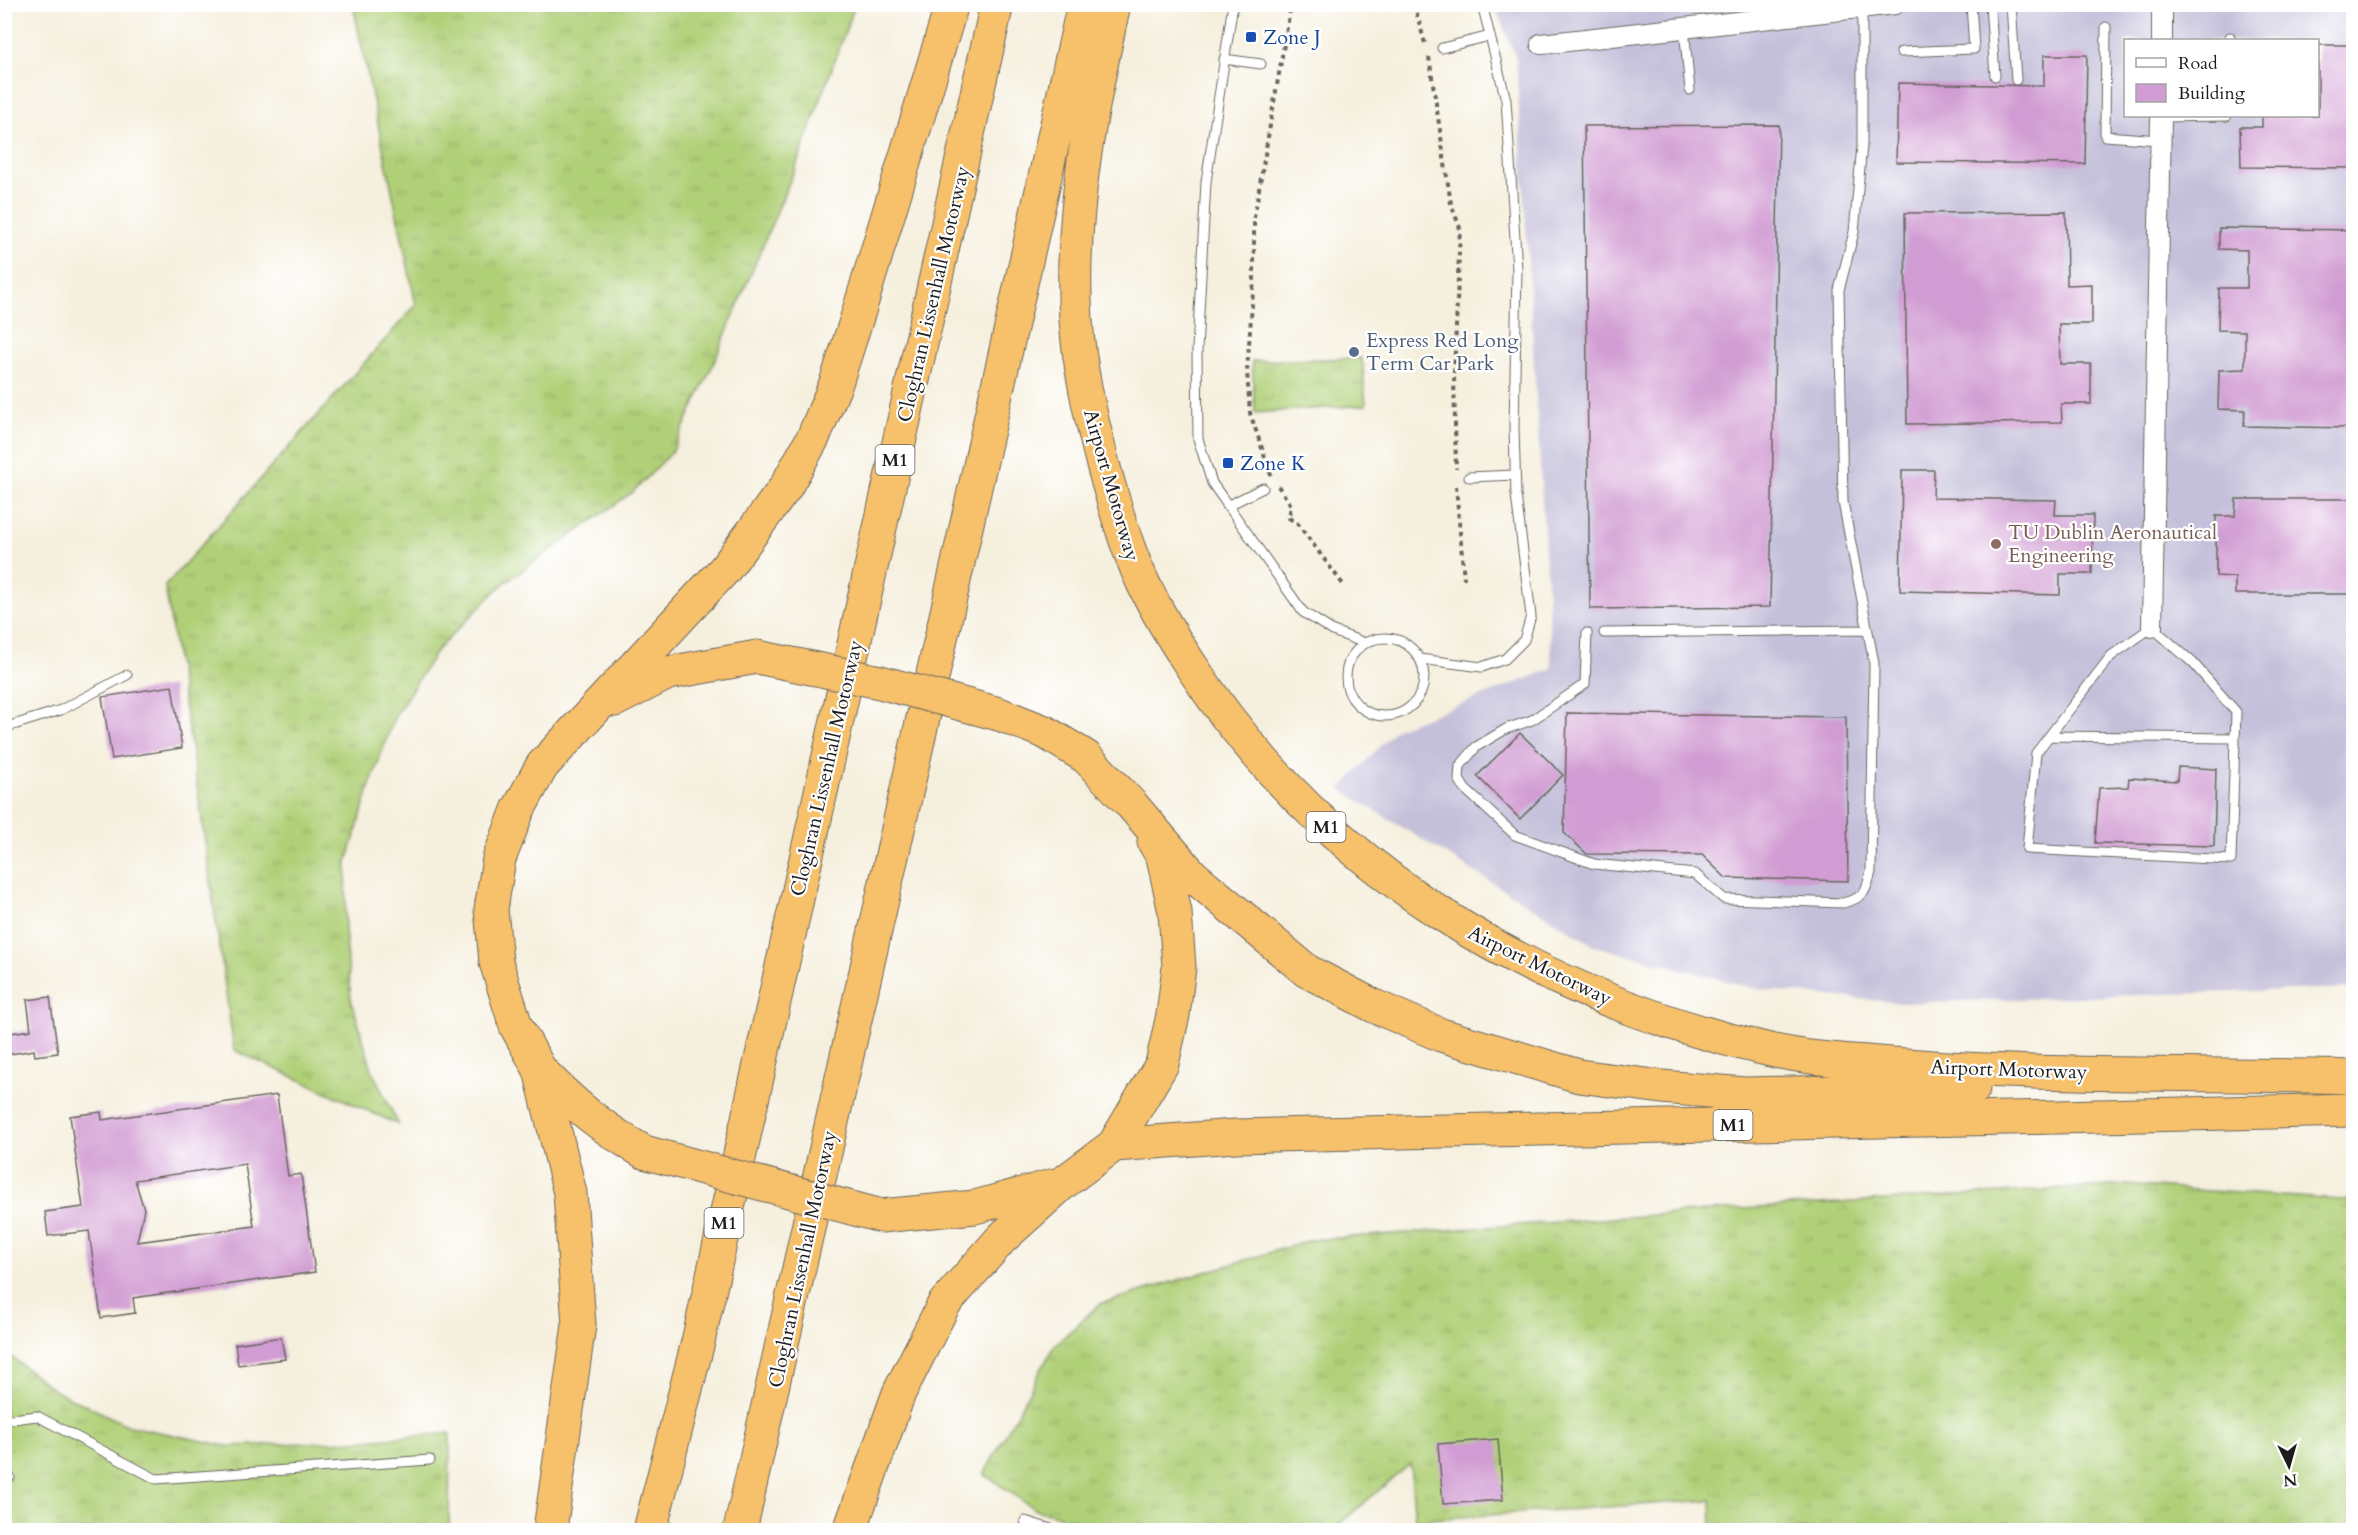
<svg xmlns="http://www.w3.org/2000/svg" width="2358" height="1535" font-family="Cardo,serif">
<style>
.industrial{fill:#c5c0da;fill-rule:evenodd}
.grass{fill:url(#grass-tufts);stroke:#66764a;stroke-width:1.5}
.building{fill:#d19cd3;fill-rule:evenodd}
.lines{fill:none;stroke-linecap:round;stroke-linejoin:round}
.lane-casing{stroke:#686660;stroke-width:11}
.street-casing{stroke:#686660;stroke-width:22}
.highway-casing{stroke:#686660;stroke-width:35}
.path{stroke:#686660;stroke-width:4;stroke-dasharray:4.5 4.5;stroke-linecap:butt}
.lane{stroke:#fff;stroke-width:9}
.street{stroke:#fff;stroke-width:20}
.highway{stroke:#f7c06b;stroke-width:33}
.highway-bridge-casing{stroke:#686660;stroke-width:35;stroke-linecap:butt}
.highway-bridge{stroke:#f7c06b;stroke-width:33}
.transit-dot{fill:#1a4fb4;stroke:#fff;stroke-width:2}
.service-dot{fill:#5c6f8a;stroke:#fff;stroke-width:2}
.education-dot{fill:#8d6e63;stroke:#fff;stroke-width:2}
.labels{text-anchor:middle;stroke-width:4.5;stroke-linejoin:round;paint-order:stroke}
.shield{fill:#fff;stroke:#606060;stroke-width:1.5}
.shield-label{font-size:18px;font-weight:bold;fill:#1c1c1c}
.transit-label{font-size:20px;fill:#164399;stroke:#fff;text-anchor:start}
.street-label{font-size:20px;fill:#1c1c1c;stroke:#fff}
.service-label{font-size:20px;fill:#4e5e75;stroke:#fff;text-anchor:start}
.education-label{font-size:20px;fill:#785e54;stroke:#fff;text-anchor:start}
</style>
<defs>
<pattern id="grass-tufts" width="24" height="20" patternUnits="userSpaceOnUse" patternTransform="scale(1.5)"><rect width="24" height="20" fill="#b0d078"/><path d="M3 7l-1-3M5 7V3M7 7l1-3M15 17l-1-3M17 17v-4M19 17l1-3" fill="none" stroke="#97b267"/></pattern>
</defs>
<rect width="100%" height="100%" fill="#fff"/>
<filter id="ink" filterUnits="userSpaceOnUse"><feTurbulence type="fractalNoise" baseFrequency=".0167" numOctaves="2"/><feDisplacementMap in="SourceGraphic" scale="12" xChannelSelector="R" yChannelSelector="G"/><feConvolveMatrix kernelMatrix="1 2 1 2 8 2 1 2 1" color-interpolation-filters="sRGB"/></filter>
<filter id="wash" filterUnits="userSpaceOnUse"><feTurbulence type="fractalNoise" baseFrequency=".008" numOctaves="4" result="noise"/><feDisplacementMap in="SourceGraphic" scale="24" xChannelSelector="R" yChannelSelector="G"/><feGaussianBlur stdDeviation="1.35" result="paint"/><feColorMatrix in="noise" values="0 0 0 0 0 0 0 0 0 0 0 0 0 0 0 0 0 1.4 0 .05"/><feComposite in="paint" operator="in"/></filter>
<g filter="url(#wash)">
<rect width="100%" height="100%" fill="#f5efdd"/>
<path class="industrial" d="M1494,5H2353V988L1903,1003L1756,989L1595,946L1340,789L1396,729L1552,669L1516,58ZM2126,40H2318V116H2126Z"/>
<path class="grass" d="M353,5H855L798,161L712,367L672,452L634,491L502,585L437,650L395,716L371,782L347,862L345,928L351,999L373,1073L399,1125L234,1050L195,771L165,586L416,305Z
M1362,358L1366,405L1255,413L1252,361Z
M2125,1185L2353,1201V1530H1712L1711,1500L1415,1520L1410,1464L1332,1530H1117L1036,1510L984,1474L1054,1346L1100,1304L1311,1240L1695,1212Z
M4,1351L54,1390L129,1426L228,1446L352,1441L450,1433L449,1530H5Z"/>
<g id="blocks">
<path class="building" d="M2318,45H2354V168L2241,167L2240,127H2262V116H2318Z
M2044,55H2087L2085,164L1896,162L1898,83L2044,86Z
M1779,125L1770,607L1590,609L1584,126Z
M2066,212L2067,285L2092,284V324H2059L2060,364H2091V404H2061L2062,422L1907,424L1905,213Z
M2219,228L2354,230V428L2244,426L2245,410L2218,409L2219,370L2245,369V331L2218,330L2219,288H2247V250L2219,249Z
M1902,470H1934L1933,498L2056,500L2055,515H2093L2092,574H2060V595L1900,591Z
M2236,499H2354V594H2235V577L2216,576V516H2235Z
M172,686L182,748L112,759L102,697Z
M1567,713L1846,717L1848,881L1726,878L1702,855L1587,854L1564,833Z
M1520,733L1563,775L1520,819L1477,776Z
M2178,767L2216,769L2214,846L2095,843L2099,788L2128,787L2129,778L2177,781Z
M50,997L58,1053L35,1056L34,1050L4,1055V1034L31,1030L27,1000Z
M277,1095L288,1176L301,1174L315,1272L133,1298L135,1313L101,1318L89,1231L48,1236L45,1212L83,1207L70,1116L101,1112L102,1120ZM245,1164L254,1226L137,1242L144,1209L135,1180Z
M281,1337L285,1359L238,1365L235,1344Z
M1498,1439L1503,1500L1443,1504L1438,1444Z"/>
</g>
</g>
<g filter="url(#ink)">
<use href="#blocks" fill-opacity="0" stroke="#686660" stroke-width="1.5"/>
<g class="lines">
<defs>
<path id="lane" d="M1233,4L1206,182L1197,350L1198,439L1212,483L1303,612L1333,631L1365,643
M1990,4L1995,76
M2011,4L2016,80
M2106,27L2105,136L2160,140
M1684,28L1690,90
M2230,40V37
M1442,48L1490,36
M1901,52L1974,49L1971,4
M1224,59L1261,64
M2161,117L2227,116
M1469,477L1515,475
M1227,506L1263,488
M2152,627L2193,663L2236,712L2231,860L2027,849L2036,753L2111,656Z
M1587,633L1585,684L1532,720L1506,729L1476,747L1460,766L1459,779L1465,789L1515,835L1594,864L1695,874L1724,899L1843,903C1864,898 1866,892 1871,872L1874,663L1843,502L1839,290L1854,232L1862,145V8
M1604,633L1867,630
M1346 677a39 39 0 1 1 78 0a39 39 0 1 1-78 0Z
M1420,659L1482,667L1505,659L1524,640L1531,616L1516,495L1514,429L1517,269L1506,100L1482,4
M4,728L61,710L127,675
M2049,736L2235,738
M4,1420L37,1416L156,1479L430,1460
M4,1477H10
M1025,1521L1054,1530"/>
<path id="street" d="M2162,40V4
M1541,44L1895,4
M2152,627L2161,116"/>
<path id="highway" d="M1114,4C1091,109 1069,213 1076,320C1079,366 1090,413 1101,457C1111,493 1120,528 1134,562C1148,598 1170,634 1192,667C1323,869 1533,995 1766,1049C1811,1060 1859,1061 1905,1065C2054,1077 2204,1073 2354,1077
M615,700L668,673L757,657
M999,714L1045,732L1086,757L1131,804L1192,875L1307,971L1374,1006L1441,1035L1579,1076L1662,1087L1745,1094L1973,1089
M540,1070C575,1106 601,1127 644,1152
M1114,1145L1235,1136L2354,1110
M881,1216L975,1207L1055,1185
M550,1530L579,1325L570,1193L540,1070L516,1026L496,962L491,909L499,859L518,810L542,766L725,569L785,488L813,438L836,383L856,321L952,4
M650,1530L698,1342L997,4
M740,1530L1084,4
M850,1530L899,1393L944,1304L1002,1238L1063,1183L1114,1145L1162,1064L1173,1015L1179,967L1175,912L1163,857L1154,842"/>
</defs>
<use href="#lane" class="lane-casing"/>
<use href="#street" class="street-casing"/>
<use href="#highway" class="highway-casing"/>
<path class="path" d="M1414,4L1426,47
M1429,57L1451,204L1460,228L1454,376L1456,469
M1271,475L1250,413L1247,371L1254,278V218L1291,4
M1278,486L1291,505L1289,518L1298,524L1345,587
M1456,486L1464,579"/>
<use href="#lane" class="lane"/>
<use href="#street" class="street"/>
<use href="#highway" class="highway"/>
<defs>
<path id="highway-bridge" d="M757,657L880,682L999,714
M644,1152L881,1216"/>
</defs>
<use href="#highway-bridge" class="highway-bridge-casing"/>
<use href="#highway-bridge" class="highway-bridge"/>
</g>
</g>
<g class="transit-dot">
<rect x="1245" y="31" width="12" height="12" rx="3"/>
<rect x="1222" y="457" width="12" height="12" rx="3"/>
</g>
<circle class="service-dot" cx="1354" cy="352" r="6"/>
<circle class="education-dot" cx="1996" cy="544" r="6"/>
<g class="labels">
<g class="shield">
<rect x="875.5" y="445" width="39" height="30" rx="4.5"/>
<rect x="1306.5" y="812" width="39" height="30" rx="4.5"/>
<rect x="1713.5" y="1110" width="39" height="30" rx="4.5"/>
<rect x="704.5" y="1208" width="39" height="30" rx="4.5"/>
</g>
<g class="shield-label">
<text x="895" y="466">M1</text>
<text x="1326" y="833">M1</text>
<text x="1733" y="1131">M1</text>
<text x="724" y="1229">M1</text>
</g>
<g class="transit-label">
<text x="1263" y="44">Zone J</text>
<text x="1240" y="470">Zone K</text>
</g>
<g class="street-label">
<text transform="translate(933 294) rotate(-77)" y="7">Cloghran Lissenhall Motorway</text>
<text transform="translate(1112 485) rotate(74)" y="7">Airport Motorway</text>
<text transform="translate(826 768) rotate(-77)" y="7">Cloghran Lissenhall Motorway</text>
<text transform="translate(1540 965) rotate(26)" y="7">Airport Motorway</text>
<text transform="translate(2009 1069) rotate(2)" y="7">Airport Motorway</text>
<text transform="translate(802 1259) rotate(-78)" y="7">Cloghran Lissenhall Motorway</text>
</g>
<g class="service-label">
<text x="1366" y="347">Express Red Long<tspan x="1366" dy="23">Term Car Park</tspan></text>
</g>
<g class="education-label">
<text x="2008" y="539">TU Dublin Aeronautical<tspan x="2008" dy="23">Engineering</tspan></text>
</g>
</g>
<rect width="2358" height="1535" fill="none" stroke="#fff" stroke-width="24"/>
<rect x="2124" y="39" width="195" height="78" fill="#ffffff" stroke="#a4a4a4" stroke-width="1.5"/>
<rect x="2136" y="58" width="30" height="9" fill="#ffffff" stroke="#a4a4a4" stroke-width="1.5"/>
<text x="2178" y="69" font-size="18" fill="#1c1c1c">Road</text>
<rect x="2136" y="84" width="30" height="18" fill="#d19cd3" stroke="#a4a4a4" stroke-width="1.5"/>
<text x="2178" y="99" font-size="18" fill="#1c1c1c">Building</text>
<g transform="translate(2289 1466) rotate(175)" stroke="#ffffff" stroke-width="4.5" paint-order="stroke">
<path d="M0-4.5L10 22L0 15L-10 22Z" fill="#1c1c1c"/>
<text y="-9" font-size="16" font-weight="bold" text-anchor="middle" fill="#1c1c1c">N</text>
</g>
</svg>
